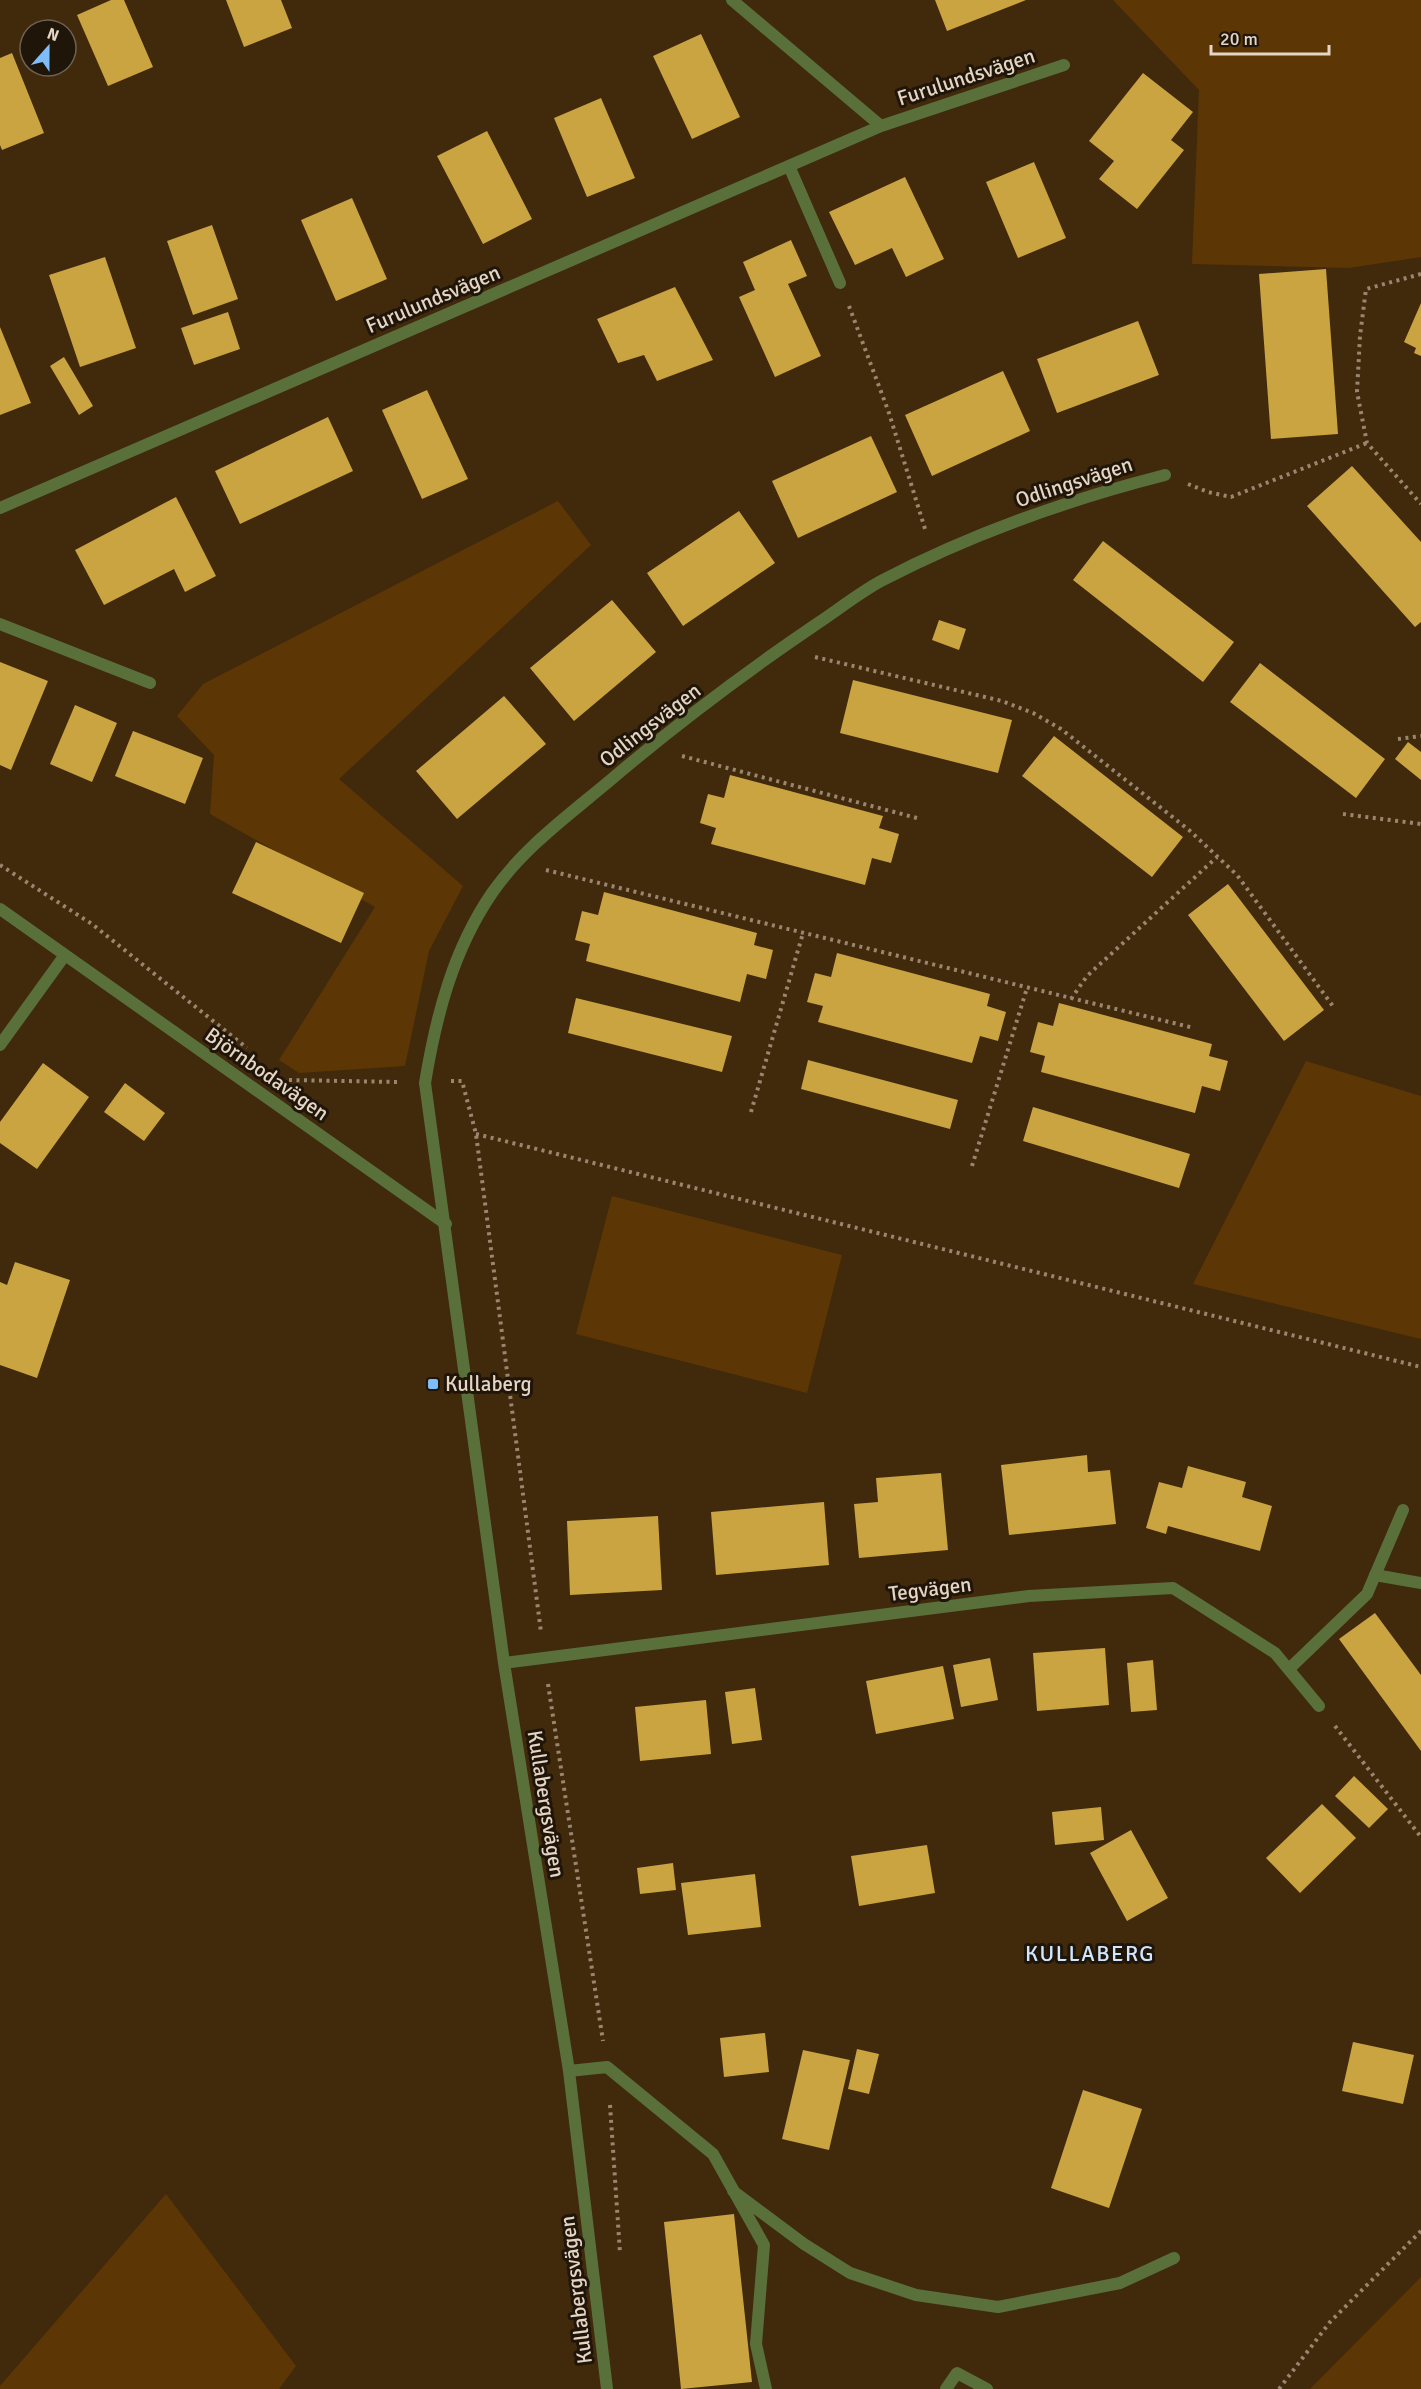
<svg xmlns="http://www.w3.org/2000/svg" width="1421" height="2389" font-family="Signika,sans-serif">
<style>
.green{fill:#5c3705}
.building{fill:#caa441}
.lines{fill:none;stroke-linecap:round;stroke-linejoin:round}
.path{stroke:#998670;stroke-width:4;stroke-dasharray:3 4.5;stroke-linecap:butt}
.service{stroke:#59703b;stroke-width:12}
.minor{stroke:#59703b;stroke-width:12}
.poi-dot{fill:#7ebdf9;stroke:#1f1509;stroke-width:2}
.labels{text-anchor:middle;stroke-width:6;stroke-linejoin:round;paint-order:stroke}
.street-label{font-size:21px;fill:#e4d5c5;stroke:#1f1509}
.poi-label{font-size:21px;fill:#e4d5c5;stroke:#1f1509;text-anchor:start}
.neighbourhood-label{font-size:22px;letter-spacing:1.5px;fill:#d0e7fe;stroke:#1f1509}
</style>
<rect width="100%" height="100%" fill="#41290c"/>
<path class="green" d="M1113,0H1421V257L1349,268L1192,264L1199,90Z
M558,501L591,545L339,779L463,886L429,951L405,1066L299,1073L279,1060L375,907L210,814L214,755L177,716L203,684Z
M1306,1061L1421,1096V1339L1193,1284Z
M612,1196L842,1255L807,1393L576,1334Z
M166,2194L296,2366L279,2389H0V2386Z
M1421,2277V2389H1310Z"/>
<path class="building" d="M111,0H124L153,67L108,86L77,15Z
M226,0H281L292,28L244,47Z
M935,0H1026L947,31Z
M701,34L740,117L692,139L653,56Z
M12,53L44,133L2,150L0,145V58Z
M1143,73L1193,112L1171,140L1184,150L1137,209L1099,179L1114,161L1089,141Z
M601,98L635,178L587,197L554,118Z
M487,131L532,219L483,244L437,156Z
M1034,162L1066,238L1018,258L986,182Z
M905,177L944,259L906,277L892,248L855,265L829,212Z
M352,198L387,279L336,301L301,220Z
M212,225L238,299L193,315L167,241Z
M791,240L807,276L788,284L821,356L775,377L739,297L755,290L743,262Z
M105,257L136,348L80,367L49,275Z
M1326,269L1338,434L1271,439L1259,274Z
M675,287L713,360L657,381L644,355L618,363L597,319Z
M1421,303V356L1414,353L1416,348L1404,342Z
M228,312L240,349L194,365L181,328Z
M1138,321L1159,375L1057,413L1037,359Z
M0,327L31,403L0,415Z
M64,357L93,406L79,415L50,366Z
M1003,371L1030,431L932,476L905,415Z
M427,390L468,479L422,499L382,410Z
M328,417L353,471L240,524L215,471Z
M871,436L897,492L798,538L772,481Z
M1352,466L1421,542V622L1415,627L1307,506Z
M176,497L216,576L185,592L174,569L104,605L75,550Z
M739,511L775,563L683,626L647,573Z
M1103,541L1234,642L1203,682L1073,580Z
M612,600L656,652L574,721L530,668Z
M939,620L966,629L959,650L932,640Z
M0,662L48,681L11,770L0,765Z
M1260,663L1385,759L1356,798L1230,702Z
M853,680L1012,720L998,773L840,733Z
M504,696L546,744L457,819L416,771Z
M75,705L117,723L92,782L50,764Z
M133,731L203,758L185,804L115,776Z
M1054,736L1183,837L1152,877L1022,776Z
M1408,742L1421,752V780L1395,759Z
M730,775L883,816L879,828L899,834L891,863L872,858L865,885L711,844L716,828L700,823L708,794L724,798Z
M256,842L364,893L341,943L232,893Z
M1228,884L1324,1010L1284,1041L1188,915Z
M604,892L757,933L754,945L773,950L766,979L747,974L740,1002L586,961L590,944L575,940L582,911L598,915Z
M837,953L990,994L987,1006L1006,1012L998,1041L980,1036L972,1063L818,1022L823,1006L807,1002L815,973L831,977Z
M576,998L732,1036L722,1072L568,1033Z
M1059,1003L1212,1044L1209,1056L1228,1061L1220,1091L1202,1086L1195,1113L1041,1072L1045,1056L1030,1052L1038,1022L1053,1026Z
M808,1060L958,1100L950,1129L801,1089Z
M43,1063L89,1097L37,1169L0,1143V1122Z
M125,1083L165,1113L144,1141L104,1112Z
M1033,1107L1190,1154L1179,1188L1023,1141Z
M15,1262L70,1280L37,1378L0,1365V1282L7,1285Z
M1087,1455L1088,1472L1110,1470L1116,1524L1009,1535L1001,1465Z
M1188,1466L1246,1482L1242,1497L1272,1506L1260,1551L1168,1526L1166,1534L1146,1528L1159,1482L1182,1488Z
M941,1473L948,1550L859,1558L854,1504L878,1502L876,1478Z
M824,1502L829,1565L716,1575L711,1512Z
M658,1516L662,1590L570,1595L567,1521Z
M1375,1613L1421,1675V1751L1339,1639Z
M1105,1648L1109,1705L1037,1711L1033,1653Z
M990,1658L998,1700L961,1707L953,1665Z
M1153,1660L1157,1710L1131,1712L1127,1663Z
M943,1666L954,1719L876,1734L866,1681Z
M755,1688L762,1740L732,1744L725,1692Z
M706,1700L711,1754L640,1761L635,1707Z
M1354,1776L1388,1809L1369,1828L1335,1796Z
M1322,1804L1356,1838L1300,1893L1266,1858Z
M1101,1807L1104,1840L1055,1845L1052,1812Z
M1131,1830L1168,1898L1127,1921L1090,1853Z
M927,1845L935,1893L859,1906L851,1856Z
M673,1863L676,1890L640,1894L637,1868Z
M755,1874L761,1927L688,1935L681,1883Z
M765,2033L769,2072L724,2077L720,2038Z
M1353,2042L1414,2055L1403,2104L1342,2091Z
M857,2049L879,2054L869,2094L848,2089Z
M803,2050L850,2060L829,2150L782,2139Z
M1083,2090L1142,2109L1109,2208L1051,2188Z
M734,2214L752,2382L681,2389L664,2222Z"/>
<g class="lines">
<path class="path" d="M1421,274L1366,289L1360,336L1357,392L1367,443L1421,504
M849,306L889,413L926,532
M1188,484L1208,492L1231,497L1367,443
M815,657L1002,701L1033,713L1061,729L1189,830L1237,875L1335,1009
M1398,739L1421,736
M682,756L917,818
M1343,814L1421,824
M0,865L92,924L247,1048
M546,870L1194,1028
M1071,999L1087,976L1217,857
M289,1080L398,1082
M451,1081H462L476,1134L541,1632
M751,1112L803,933
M476,1134L1421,1367
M972,1166L1027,988
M548,1684L603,2041
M1335,1726L1421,1837
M610,2105L620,2253
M1279,2389L1330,2322L1421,2231"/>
<path class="service" d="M1290,1668L1367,1594L1403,1510"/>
<path class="minor" d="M732,0L881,126
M789,166L840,283
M0,508L881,126L1064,65
M0,624L150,683
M0,909L446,1224
M0,1045L65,955
M1375,1575L1421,1583
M504,1663L1029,1596L1173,1588L1275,1653L1319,1706
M569,2071L607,2067L713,2154L764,2245L756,2344L766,2389
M733,2191L804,2244L850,2273L916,2295L998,2307L1120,2283L1174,2258
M607,2389L569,2071L504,1663L425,1083C436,1016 453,950 492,893C525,845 576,810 620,772C683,719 750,669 818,623C839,609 859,593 881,581C971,534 1067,500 1165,475
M946,2389L957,2373L987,2389"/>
</g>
<rect class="poi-dot" x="427" y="1378" width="12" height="12" rx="3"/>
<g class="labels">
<g class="street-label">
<text transform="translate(966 77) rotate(-18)" y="7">Furulundsvägen</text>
<text transform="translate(433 299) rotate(-23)" y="7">Furulundsvägen</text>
<text transform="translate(1074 482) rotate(-18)" y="7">Odlingsvägen</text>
<text transform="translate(650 725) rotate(-38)" y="7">Odlingsvägen</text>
<text transform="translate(267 1074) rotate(35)" y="7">Björnbodavägen</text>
<text transform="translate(930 1589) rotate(-7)" y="7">Tegvägen</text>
<text transform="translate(546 1804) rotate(81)" y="7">Kullabergsvägen</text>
<text transform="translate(576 2290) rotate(-97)" y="7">Kullabergsvägen</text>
</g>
<g class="poi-label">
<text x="445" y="1391">Kullaberg</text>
</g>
<g class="neighbourhood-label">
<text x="1090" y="1961">KULLABERG</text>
</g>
</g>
<g transform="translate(48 48) rotate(21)"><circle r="28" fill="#1f1509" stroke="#6e6254" stroke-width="1.5"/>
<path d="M0-4.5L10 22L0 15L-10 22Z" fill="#7ebdf9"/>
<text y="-9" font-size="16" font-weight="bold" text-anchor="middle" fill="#e4d5c5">N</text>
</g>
<path d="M1211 45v9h118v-9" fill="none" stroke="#e4d5c5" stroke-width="3"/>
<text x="1220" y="45" font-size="18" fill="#e4d5c5" stroke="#1f1509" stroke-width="4.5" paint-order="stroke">20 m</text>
</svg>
